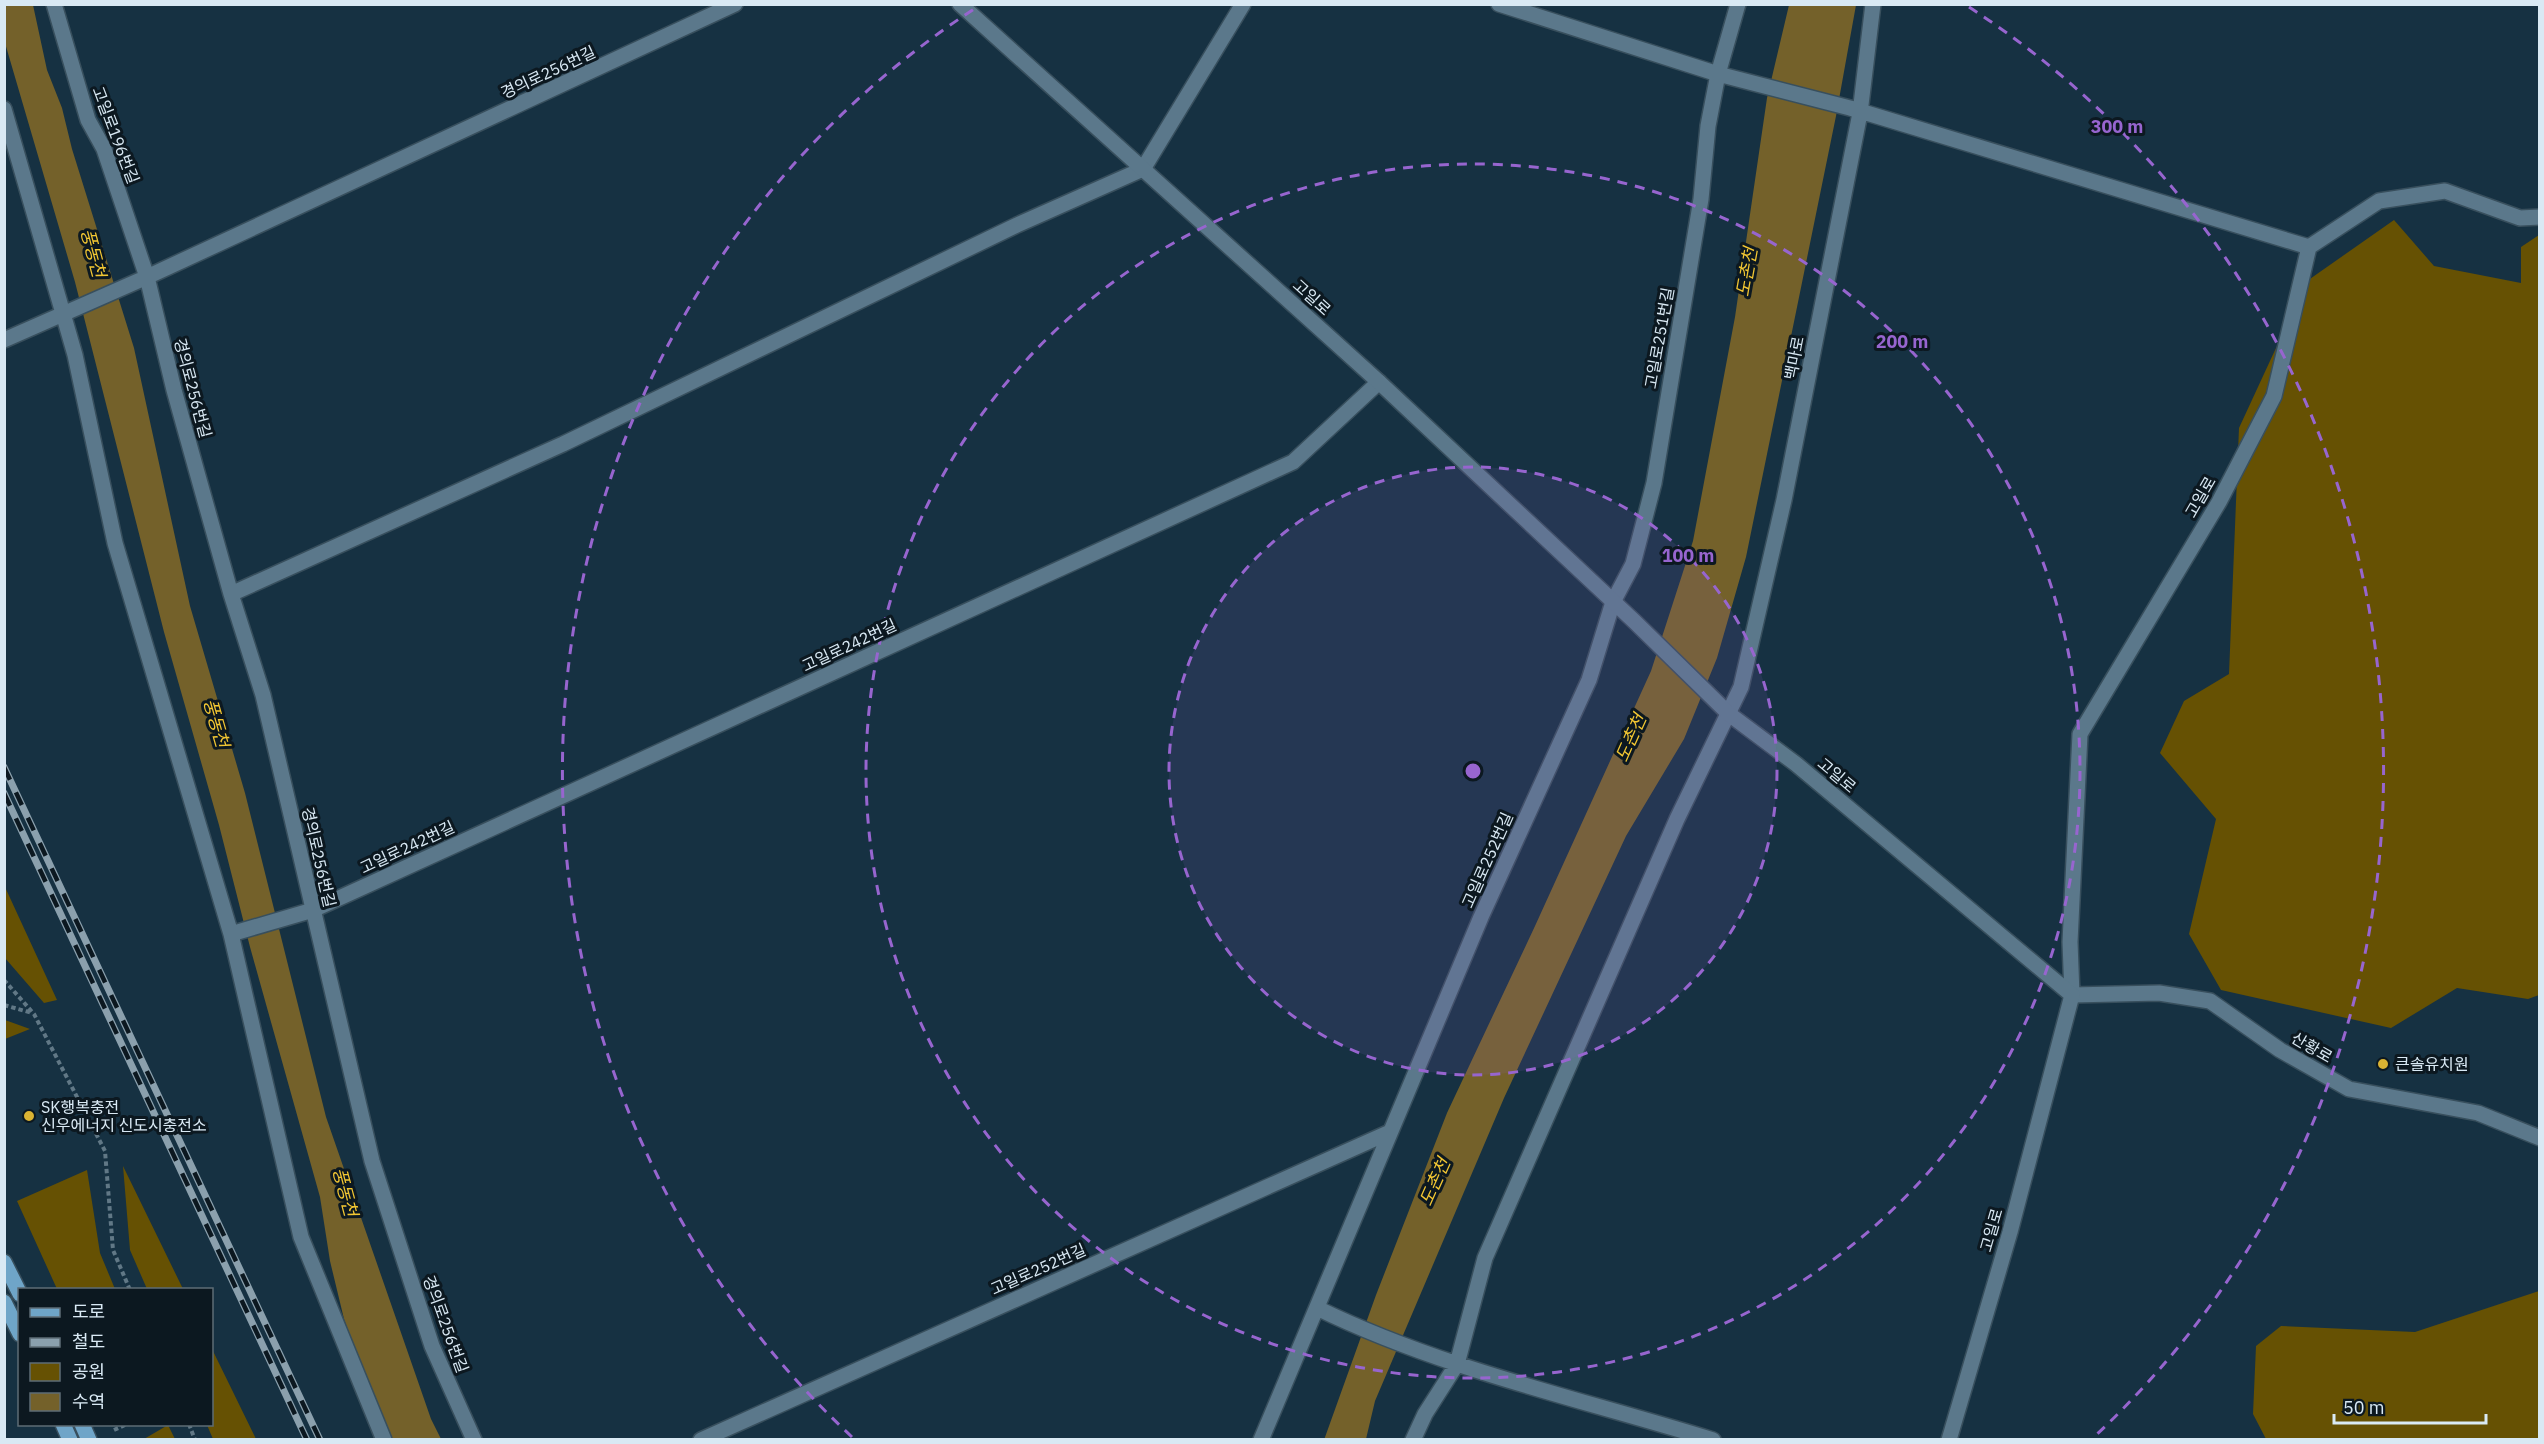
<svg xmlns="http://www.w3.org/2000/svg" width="2544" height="1444" font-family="'IBM Plex Sans','Noto Sans KR',sans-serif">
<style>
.green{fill:#665103}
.water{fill:#74612a}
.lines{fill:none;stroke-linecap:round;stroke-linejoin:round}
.minor-casing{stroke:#384f5d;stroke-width:18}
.tertiary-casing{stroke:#384f5d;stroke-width:18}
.primary-casing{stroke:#384f5d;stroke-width:18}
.path{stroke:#617886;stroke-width:4;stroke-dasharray:4.5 3;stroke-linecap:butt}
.minor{stroke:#5b788b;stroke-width:15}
.tertiary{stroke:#5b788b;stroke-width:15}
.primary{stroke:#6fa5c8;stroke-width:15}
.rail-casing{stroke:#8ba0ad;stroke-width:7}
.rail{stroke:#0c1820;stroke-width:4.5;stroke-dasharray:14;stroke-linecap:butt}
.ring{fill:none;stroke:#9765cf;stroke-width:3;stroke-dasharray:10 8}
.poi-dot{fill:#dab333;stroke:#0c1820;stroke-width:2}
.labels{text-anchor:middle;stroke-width:6;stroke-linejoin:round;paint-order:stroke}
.street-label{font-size:16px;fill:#d9e9f4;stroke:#0c1820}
.poi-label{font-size:16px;fill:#d9e9f4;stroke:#0c1820;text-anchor:start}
.water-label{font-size:18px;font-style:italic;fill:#f3c733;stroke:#0c1820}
.centre{fill:#9765cf;stroke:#0c1820;stroke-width:3}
.ring-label{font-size:18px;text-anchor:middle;font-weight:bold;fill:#9765cf;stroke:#0c1820;stroke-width:6;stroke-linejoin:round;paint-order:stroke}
</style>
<rect width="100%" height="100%" fill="#163142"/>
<path class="green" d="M2394,220L2434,266L2521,283V247L2539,235V995L2528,999L2457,988L2391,1028L2221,990L2189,934L2216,819L2160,753L2184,701L2229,674L2239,428L2307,281Z
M5,887L57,1000L44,1003L5,958Z
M5,1020L30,1029L5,1039Z
M123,1166L183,1289H147L130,1250Z
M87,1170L100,1253L115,1289H57L17,1201Z
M2539,1291V1439H2266L2253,1414L2256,1346L2281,1326L2415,1332Z
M212,1349L256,1439H213L207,1425L212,1424Z
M168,1425L175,1439H144Z"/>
<path class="water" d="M5,5H33L47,70L62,108L72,149L134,348L190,606L245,793L326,1117L431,1419L441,1439H385L344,1319L330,1261L320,1197L250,947L219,825L164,632L75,282L5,43Z
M1789,5H1856L1836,116L1746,557L1717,658L1684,739L1626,836L1504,1098L1375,1401L1366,1439L1324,1440L1376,1295L1447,1113L1535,926L1651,671L1693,541L1735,317L1767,98Z"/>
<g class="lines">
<defs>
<path id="minor" d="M54,4L88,120L104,149L147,277L174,390L231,594L263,695L372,1161L432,1346L474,1440
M1499,4L1718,74L1850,108L2309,247
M4,109L75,355L115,543L231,934L301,1237L384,1440
M2540,217L2520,218L2445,191L2379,201L2309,247L2274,396L2219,502L2080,734L2070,942L2072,995L2159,993L2210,1001L2280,1050L2349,1089L2478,1113L2540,1138
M4,340L147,277L735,4
M231,594L563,444L1017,225L1143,169L1243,4
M231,934L313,910L1293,462L1379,382
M1317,1308C1442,1369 1581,1399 1713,1440
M701,1440L1390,1132
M1261,1440L1481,917L1589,680L1613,602L1633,564L1654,483L1701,199L1708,126L1718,74L1738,4
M1413,1440L1425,1414L1457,1364L1485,1258L1677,819L1741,687L1784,500L1860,113L1873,4"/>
<path id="tertiary" d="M960,4L1379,382L1634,621L1729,714L1796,764L2072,995L2010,1232L1949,1440"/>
<path id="primary" d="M4,1262L20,1294
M4,1302L20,1334
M63,1424L70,1440
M82,1424L89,1440"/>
</defs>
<use href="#minor" class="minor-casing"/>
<use href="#tertiary" class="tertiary-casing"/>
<use href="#primary" class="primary-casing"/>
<path class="path" d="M4,980L34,1014L105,1151L113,1250L130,1290
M4,1005L32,1013
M189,1424L195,1440
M114,1430L127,1424"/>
<use href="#minor" class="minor"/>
<use href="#tertiary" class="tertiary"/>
<use href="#primary" class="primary"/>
<defs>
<path id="rail" d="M4,767L320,1440
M4,793L307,1440"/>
</defs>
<use href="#rail" class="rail-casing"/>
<use href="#rail" class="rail"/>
</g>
<circle cx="1473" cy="771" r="304" fill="#9765cf" fill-opacity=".12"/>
<g class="ring">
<circle cx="1473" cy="771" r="304"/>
<circle cx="1473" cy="771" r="607"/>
<path d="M852 1437A911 911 0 0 1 977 7M1969 7A911 911 0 0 1 2094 1437"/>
</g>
<g class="poi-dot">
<circle cx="2383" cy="1064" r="6"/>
<circle cx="29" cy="1116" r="6"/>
</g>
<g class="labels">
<g class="street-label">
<text transform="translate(548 72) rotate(-25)" y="6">경의로256번길</text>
<text transform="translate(116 135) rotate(69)" y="6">고일로196번길</text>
<text transform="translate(1312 297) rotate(42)" y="6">고일로</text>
<text transform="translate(1659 338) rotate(-80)" y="6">고일로251번길</text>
<text transform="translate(1794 358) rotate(-79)" y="6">백마로</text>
<text transform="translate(193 388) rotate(75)" y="6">경의로256번길</text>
<text transform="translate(2200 497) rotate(-60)" y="6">고일로</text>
<text transform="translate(849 645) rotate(-25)" y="6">고일로242번길</text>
<text transform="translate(1837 775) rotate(40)" y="6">고일로</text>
<text transform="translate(407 847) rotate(-25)" y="6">고일로242번길</text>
<text transform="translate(319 857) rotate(77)" y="6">경의로256번길</text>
<text transform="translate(1487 860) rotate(-66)" y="6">고일로252번길</text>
<text transform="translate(2312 1047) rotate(30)" y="6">산황로</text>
<text transform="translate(1991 1230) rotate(-74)" y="6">고일로</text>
<text transform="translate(1038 1269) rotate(-24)" y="6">고일로252번길</text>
<text transform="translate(446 1324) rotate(70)" y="6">경의로256번길</text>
</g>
<g class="poi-label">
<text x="2395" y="1070">큰솔유치원</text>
<text x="41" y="1113">SK행복충전<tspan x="41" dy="18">신우에너지 신도시충전소</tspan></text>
</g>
<g class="water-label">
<text transform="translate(93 253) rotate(75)" y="6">풍동천</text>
<text transform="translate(1747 272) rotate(-80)" y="6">도촌천</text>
<text transform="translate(216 723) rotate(74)" y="6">풍동천</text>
<text transform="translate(1631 738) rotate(-66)" y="6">도촌천</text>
<text transform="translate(1435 1182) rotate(-66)" y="6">도촌천</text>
<text transform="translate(345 1192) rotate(75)" y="6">풍동천</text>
</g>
</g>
<circle cx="1473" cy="771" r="9" class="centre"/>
<g class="ring-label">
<text x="2117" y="133">300 m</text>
<text x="1902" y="348">200 m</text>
<text x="1688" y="562">100 m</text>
</g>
<rect width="2544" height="1444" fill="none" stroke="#d9e9f4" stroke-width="12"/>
<rect x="18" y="1288" width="195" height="138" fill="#0c1820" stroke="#5e6c75" stroke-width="1.5"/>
<rect x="30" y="1308" width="30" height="9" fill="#6fa5c8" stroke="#5e6c75" stroke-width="1.5"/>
<text x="72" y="1318" font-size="18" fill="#d9e9f4">도로</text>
<rect x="30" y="1338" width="30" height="9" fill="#8ba0ad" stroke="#5e6c75" stroke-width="1.5"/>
<text x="72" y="1348" font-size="18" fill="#d9e9f4">철도</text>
<rect x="30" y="1363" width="30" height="18" fill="#665103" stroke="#5e6c75" stroke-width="1.5"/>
<text x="72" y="1378" font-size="18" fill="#d9e9f4">공원</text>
<rect x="30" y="1393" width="30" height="18" fill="#74612a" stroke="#5e6c75" stroke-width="1.5"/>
<text x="72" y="1408" font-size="18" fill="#d9e9f4">수역</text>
<path d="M2334 1414v9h152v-9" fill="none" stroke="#d9e9f4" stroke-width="3"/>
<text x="2343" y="1414" font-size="18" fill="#d9e9f4" stroke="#0c1820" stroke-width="4.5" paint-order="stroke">50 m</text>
</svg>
